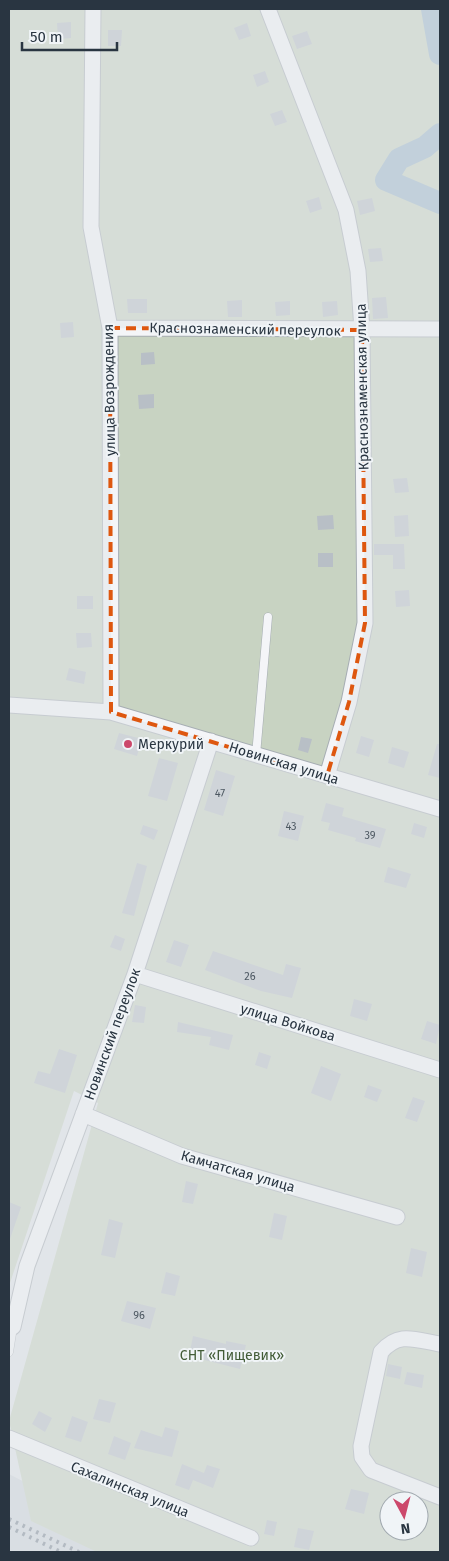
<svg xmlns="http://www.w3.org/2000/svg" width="449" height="1561" font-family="'Fira Sans',sans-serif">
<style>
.built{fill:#cfd5db}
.green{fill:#c8d3c2;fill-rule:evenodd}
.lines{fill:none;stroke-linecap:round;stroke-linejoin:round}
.river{stroke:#9cb7c9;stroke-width:22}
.building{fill:#b8bfc6}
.lane-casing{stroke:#a6adb3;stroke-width:9}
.street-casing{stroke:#a6adb3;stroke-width:17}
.lane{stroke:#f4f5f8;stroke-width:8}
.street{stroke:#f4f5f8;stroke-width:15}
.rail{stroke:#7a8693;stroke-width:4;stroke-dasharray:2.5 5;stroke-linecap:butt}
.marked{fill:none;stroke:#de570f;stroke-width:4;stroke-dasharray:10 6;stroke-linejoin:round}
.poi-dot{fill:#cc486b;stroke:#f0f4f7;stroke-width:2}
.labels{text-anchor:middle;stroke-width:4;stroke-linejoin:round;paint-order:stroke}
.number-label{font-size:11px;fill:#4d5862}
.street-label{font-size:14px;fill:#293541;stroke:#f0f4f7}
.poi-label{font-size:14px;fill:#293541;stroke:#f0f4f7;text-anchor:start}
.park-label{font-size:14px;fill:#425c37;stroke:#f0f4f7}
</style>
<rect width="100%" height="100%" fill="#e1e5e9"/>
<path class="built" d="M9,1474L159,1552H9Z"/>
<path class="green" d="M9,9H440V1552H97L31,1521L9,1421L98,1103L74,1091L9,1286ZM389,1501H419V1531H389Z"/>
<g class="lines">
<path class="river" d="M432,9L440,54
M440,134L425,147L399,159L386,180L440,203"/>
</g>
<path class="building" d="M71,22V38L58,39L57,23Z
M247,23L251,36L239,40L234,28Z
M108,30H122L121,46H108Z
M307,31L312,44L297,49L292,36Z
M265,71L269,82L257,87L253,75Z
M282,110L287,122L275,126L270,114Z
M319,197L322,209L310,213L306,201Z
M372,198L375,211L360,215L357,201Z
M381,248L383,261L370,262L368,249Z
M386,297L388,318L373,319L372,298Z
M127,299H147V313H128Z
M242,300V317H228L227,301Z
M290,301V315L276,316L275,302Z
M337,301L338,315L323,317L322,302Z
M73,322L74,337L61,338L60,323Z
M154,352L155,364L141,365V353Z
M154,394V408L139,409L138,395Z
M407,478L409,492L395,493L393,479Z
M333,515L334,529L318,530L317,516Z
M408,515L409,536L395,537L394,516Z
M374,544H404L405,569H393V555H374Z
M318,553H333V567H318Z
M409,590L410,606L396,607L395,591Z
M77,596H93V609H77Z
M76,633H91L92,647L77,648Z
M69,668L86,672L84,684L66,680Z
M119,733L142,739L137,756L114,749Z
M361,736L374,740L369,757L356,753Z
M301,737L312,739L308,753L298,750Z
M437,744H440V778L428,775Z
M392,747L409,752L404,768L388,763Z
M159,758L178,763L167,801L148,796Z
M216,770L235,776L223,816L204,810Z
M326,803L344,808L342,816L386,829L380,848L355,841L356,838L328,830L330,823L321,821Z
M284,811L304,816L298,841L278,836Z
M414,823L427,827L424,838L411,834Z
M143,825L158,830L154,840L140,834Z
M137,863L147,866L134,916L122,913Z
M388,867L411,874L406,888L384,882Z
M115,935L125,939L121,951L110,947Z
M174,940L189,945L181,967L166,962Z
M213,951L283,975L286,964L301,968L292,998L261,991L205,970Z
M354,999L372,1004L367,1021L350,1016Z
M135,1005L146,1007L144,1023L132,1022Z
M427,1021L440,1025L436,1044L421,1039Z
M178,1022L233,1035L229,1050L209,1045L211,1037L177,1032Z
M59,1049L77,1055L65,1093L34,1083L38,1071L50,1074Z
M259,1052L271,1056L267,1069L255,1065Z
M321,1066L341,1074L331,1101L311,1093Z
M368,1085L382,1090L377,1102L364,1097Z
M413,1097L425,1101L417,1122L405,1118Z
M186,1181L198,1184L193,1204L182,1202Z
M9,1202L21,1207L10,1239L9,1238Z
M274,1213L287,1216L282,1240L269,1237Z
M109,1219L123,1223L115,1258L101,1255Z
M411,1248L427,1252L422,1277L406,1273Z
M166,1272L180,1276L175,1296L161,1293Z
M127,1301L156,1308L150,1329L121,1321Z
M193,1336L226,1344V1341L246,1345L240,1369L189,1356Z
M388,1364L402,1367L400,1379L386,1376Z
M407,1372L424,1375L422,1388L404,1384Z
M99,1399L116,1403L110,1423L93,1419Z
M39,1411L52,1418L45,1432L32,1424Z
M72,1416L88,1422L81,1442L65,1437Z
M165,1427L179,1431L172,1457L134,1448L141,1430L162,1437Z
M114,1436L131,1443L125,1460L108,1454Z
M182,1464L204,1473L207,1465L220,1469L213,1488L193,1480L189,1490L175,1485Z
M351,1489L369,1493L364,1514L345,1509Z
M267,1520L277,1522L274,1536L264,1534Z
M298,1528L314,1531L309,1550L294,1547Z"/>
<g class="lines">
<defs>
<path id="lane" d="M256,755L268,617
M9,1352L13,1327"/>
<path id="street" d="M93,9L91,227L110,328L111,712
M268,9L346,210L358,271L362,330L365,623L349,702L327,776
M110,328L440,329
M9,705L111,712L440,809
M135,974L440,1070
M83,1114L182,1156L397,1217
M13,1327L27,1266L135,974L211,741
M440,1344C415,1340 399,1331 381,1352L361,1446L362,1457L371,1470L440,1497
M9,1438L251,1538"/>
</defs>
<use href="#lane" class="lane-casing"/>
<use href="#street" class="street-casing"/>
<use href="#lane" class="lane"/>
<use href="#street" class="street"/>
<path class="rail" d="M9,1519L79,1552
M9,1527L61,1552"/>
</g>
<path d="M0 0H449V1561H0ZM110,328L362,330L365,623L349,702L327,776L111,712Z" fill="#e1e5e9" fill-opacity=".55" fill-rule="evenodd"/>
<path class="marked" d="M110,328L362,330L365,623L349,702L327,776L111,712Z"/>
<circle class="poi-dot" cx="128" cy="744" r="5"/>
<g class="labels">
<g class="number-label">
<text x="220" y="797">47</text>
<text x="291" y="830">43</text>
<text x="370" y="839">39</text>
<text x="250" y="980">26</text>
<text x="139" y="1319">96</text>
</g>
<g class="street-label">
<text transform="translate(245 329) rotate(1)" y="5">Краснознаменский переулок</text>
<text transform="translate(362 387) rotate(-91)" y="5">Краснознаменская улица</text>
<text transform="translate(109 390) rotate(-91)" y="5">улица Возрождения</text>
<text transform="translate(284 763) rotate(17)" y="5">Новинская улица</text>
<text transform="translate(288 1022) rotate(17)" y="5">улица Войкова</text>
<text transform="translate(112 1034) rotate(-70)" y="5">Новинский переулок</text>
<text transform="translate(238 1171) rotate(16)" y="5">Камчатская улица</text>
<text transform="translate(130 1489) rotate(22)" y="5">Сахалинская улица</text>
</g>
<g class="poi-label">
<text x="138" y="749">Меркурий</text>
</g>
<g class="park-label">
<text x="232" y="1360">СНТ «Пищевик»</text>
</g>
</g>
<rect width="449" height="1561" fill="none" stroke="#293541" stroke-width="20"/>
<g transform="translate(404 1516) rotate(173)"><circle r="24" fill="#f0f4f7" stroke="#a0a8ae"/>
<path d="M0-4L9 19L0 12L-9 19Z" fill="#cc486b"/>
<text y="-8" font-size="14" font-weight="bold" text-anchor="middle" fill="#293541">N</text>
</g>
<path d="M22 42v8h95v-8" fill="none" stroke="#293541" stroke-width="2.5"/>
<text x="30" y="42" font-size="15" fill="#293541" stroke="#f0f4f7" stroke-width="4" paint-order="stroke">50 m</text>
</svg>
